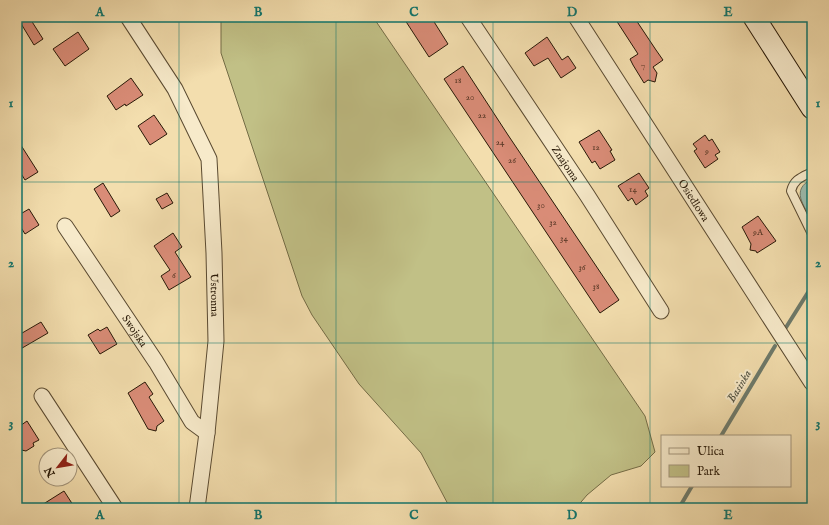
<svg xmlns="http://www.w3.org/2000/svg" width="829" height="525" font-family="'IM FELL English',serif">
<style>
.green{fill:#c1c086;stroke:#746c46}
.water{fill:#9bbcae;stroke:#6d7a6b}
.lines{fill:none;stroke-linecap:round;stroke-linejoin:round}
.stream{stroke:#6d7a6b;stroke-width:4}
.building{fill:#d98c77;stroke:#271807}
.service-casing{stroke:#5a4a31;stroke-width:10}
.minor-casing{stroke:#5a4a31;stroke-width:17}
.secondary-casing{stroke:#271807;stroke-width:23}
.service{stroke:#f7eaca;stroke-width:8}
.minor{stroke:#f7eaca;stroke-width:15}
.secondary{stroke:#f7eaca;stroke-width:21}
.grid{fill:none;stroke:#0f766e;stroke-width:1;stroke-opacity:0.55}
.labels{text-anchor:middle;stroke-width:4;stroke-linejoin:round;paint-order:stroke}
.number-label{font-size:9px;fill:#543523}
.street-label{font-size:11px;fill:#271807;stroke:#f7eaca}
.water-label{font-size:12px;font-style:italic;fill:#505141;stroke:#f7eaca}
.neatline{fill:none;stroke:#0f766e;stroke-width:1.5}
.grid-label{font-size:13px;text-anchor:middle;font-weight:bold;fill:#0f766e}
</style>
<rect width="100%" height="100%" fill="#f3deae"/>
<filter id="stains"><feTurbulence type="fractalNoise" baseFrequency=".005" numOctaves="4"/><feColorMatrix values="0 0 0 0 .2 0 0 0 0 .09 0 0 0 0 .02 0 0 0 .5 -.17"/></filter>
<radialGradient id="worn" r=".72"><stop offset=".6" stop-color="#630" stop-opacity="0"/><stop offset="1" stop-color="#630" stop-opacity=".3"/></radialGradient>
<path class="green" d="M221,17H373L645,416L655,452L641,466L611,475L587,495L576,508H450L421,453L359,384L312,315L302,296L221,53Z"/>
<path class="water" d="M812,179V221C804,205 790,190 812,179Z"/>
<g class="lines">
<path class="stream" d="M785,329L812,286
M721,436L775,346
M679,508L692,486"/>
</g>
<path class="building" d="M17,17H29L43,39L34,45Z
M403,17H431L448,44L429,57Z
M614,17H634L656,50L663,60L653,67L657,73L655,82L648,80L644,83L633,65L630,59L638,54Z
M78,32L89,49L65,66L53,49Z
M547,37L562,60L568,56L576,68L561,78L548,58L534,66L525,53Z
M463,66L508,135L619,300L600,313L444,79Z
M131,78L143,95L126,106L125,104L116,110L107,96Z
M154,115L167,134L150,145L138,126Z
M599,130L612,150L610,151L615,160L600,169L595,161L592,163L579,142Z
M705,135L709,141L712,139L720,152L715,155L718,159L705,168L694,151L697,149L693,144Z
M17,139L38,172L25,180L17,167Z
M639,173L649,188L645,191L648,196L636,205L632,198L628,201L618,186Z
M103,183L120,211L111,217L94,189Z
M167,193L173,203L162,209L156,199Z
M29,209L39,225L25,234L17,221V216Z
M758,216L776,241L757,253L756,251L750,250L751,244L742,227Z
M173,233L182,247L175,252L191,277L169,290L161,276L170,270L154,246Z
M41,322L48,333L17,351V336Z
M107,327L117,344L100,354L88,335L98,329L100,331Z
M145,382L153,394L149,397L164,421L157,426L156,431L148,429L128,393Z
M27,421L39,440L33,443L34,446L26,451L17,449V428Z
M64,491L75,508H37Z"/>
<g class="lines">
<defs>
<path id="service" d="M812,172C802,177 794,179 791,191L812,234"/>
<g id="minor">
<path id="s1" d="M128,17L175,89L209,159L214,253L216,341L207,433L197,508"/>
<path id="s2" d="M468,17L587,195L661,311"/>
<path id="s3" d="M576,17L812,383"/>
<path id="s4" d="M65,226L156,362L192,422L207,433"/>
<path d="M42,396L115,508"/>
</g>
<path id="secondary" d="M754,17L812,108"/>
</defs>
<use href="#service" class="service-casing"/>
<use href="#minor" class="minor-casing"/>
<use href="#secondary" class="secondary-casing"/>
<use href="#service" class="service"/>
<use href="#minor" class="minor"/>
<use href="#secondary" class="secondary"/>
</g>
<path class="grid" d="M179,17V508M336,17V508M493,17V508M650,17V508M17,182H812M17,343H812"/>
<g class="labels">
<g class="number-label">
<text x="643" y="68">7</text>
<text x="458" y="83">18</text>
<text x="470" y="100">20</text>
<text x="482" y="118">22</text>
<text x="500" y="145">24</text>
<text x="596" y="150">12</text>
<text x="707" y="154">9</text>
<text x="512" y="163">26</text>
<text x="633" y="192">14</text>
<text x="541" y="208">30</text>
<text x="553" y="225">32</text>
<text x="758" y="235">9A</text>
<text x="564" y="241">34</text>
<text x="582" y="270">36</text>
<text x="174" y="278">6</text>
<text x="596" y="289">38</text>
</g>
<g class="street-label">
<text dy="4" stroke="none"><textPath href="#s2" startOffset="176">Znajoma</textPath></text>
<text dy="4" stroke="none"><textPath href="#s3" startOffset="218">Osiedlowa</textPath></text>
<text dy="4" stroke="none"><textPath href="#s1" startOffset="300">Ustronna</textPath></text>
<text dy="4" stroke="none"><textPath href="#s4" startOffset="126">Swojska</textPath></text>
</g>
<g class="water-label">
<text transform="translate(739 386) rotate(-59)" y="4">Basinka</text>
</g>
</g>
<rect width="829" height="525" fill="none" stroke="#f3deae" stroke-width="44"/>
<rect x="661" y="435" width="130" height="52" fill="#f7eaca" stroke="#a4967c"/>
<rect x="669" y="448" width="20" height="6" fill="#f7eaca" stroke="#a4967c"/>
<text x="697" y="455" font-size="12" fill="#271807">Ulica</text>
<rect x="669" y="465" width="20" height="12" fill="#c1c086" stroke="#a4967c"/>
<text x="697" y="475" font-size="12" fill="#271807">Park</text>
<g transform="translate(58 467) rotate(239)"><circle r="19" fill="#f7eaca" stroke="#a4967c"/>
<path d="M0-3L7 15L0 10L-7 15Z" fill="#8f2418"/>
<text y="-6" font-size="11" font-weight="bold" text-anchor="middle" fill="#271807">N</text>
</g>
<rect x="22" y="22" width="785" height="481" class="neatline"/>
<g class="grid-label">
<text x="100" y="16">A</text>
<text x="258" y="16">B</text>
<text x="414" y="16">C</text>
<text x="572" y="16">D</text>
<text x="728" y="16">E</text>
<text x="11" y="107">1</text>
<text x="818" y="107">1</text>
<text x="11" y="267">2</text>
<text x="818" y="267">2</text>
<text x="11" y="427">3</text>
<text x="818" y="427">3</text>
<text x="100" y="519">A</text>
<text x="258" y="519">B</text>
<text x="414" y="519">C</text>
<text x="572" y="519">D</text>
<text x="728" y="519">E</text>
</g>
<rect width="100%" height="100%" filter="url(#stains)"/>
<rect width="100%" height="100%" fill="url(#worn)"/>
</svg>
